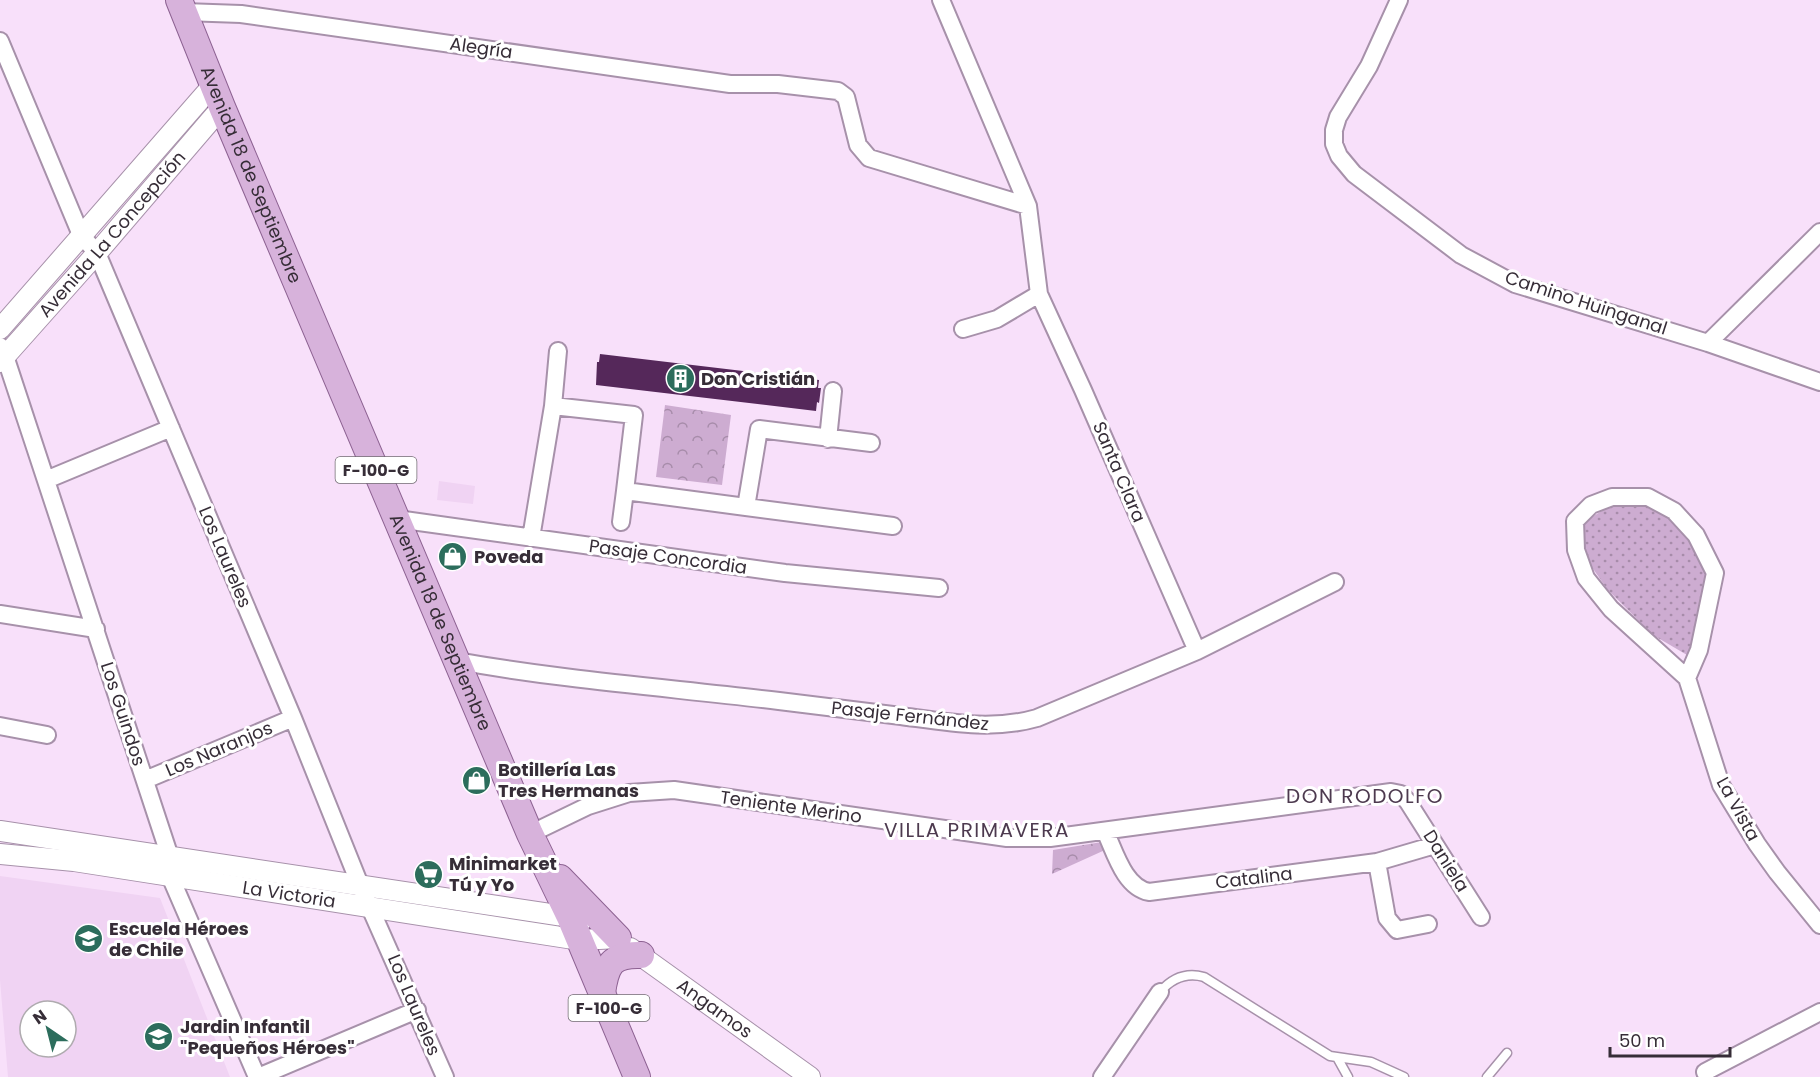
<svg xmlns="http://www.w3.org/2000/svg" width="1820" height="1077" font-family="Poppins,sans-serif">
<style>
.built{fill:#f0d3f3;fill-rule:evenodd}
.grass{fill:url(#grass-dots)}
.park{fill:url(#park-crowns)}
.building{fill:#55285a}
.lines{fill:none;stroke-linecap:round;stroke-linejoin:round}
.service-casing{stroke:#a791aa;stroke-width:11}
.minor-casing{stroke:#a791aa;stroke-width:20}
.tertiary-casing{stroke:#a791aa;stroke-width:22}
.primary-casing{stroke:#8d6292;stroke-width:28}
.service{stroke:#fff;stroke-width:8}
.minor{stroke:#fff;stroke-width:16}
.tertiary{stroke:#fff;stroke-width:20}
.primary{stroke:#d7b2db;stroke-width:26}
.labels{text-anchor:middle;stroke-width:6;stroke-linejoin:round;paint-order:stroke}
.shield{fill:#fff;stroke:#726c73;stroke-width:1.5}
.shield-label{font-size:16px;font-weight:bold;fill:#362d37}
.street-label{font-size:18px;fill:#362d37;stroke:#fff}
.poi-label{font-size:18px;font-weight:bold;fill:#362d37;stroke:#fff;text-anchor:start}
.neighbourhood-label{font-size:20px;letter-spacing:1.5px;fill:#4d3a4f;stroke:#fff}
</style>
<defs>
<pattern id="grass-dots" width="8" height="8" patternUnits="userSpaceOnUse" patternTransform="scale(1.5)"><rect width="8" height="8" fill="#cdacd1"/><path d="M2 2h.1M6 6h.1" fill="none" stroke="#a78caa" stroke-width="1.8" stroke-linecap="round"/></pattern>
<pattern id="park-crowns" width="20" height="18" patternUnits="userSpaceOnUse" patternTransform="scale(1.5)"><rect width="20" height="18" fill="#cdacd1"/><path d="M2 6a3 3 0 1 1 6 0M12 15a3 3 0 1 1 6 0" fill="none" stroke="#a78caa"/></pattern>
</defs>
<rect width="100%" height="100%" fill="#f8e0fa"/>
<path class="built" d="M439,481L475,486L473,504L437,500Z
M0,876L160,898L230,1077H8L0,980ZM30,1011H66V1047H30Z"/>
<path class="grass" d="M1643,500L1673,513L1711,573L1699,633L1687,655L1653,635L1607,589L1587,560L1580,536L1586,521L1614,503Z"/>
<path class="park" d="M665,405L731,415L722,485L656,477Z
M1102,842L1105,850L1052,874L1053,850Z"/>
<path class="building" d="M600,354L819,380L818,388H821L819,403L817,402L816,411L596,385L597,362H599Z"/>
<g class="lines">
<defs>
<path id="service" d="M1160,992C1172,978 1186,972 1204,977L1330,1056L1371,1062L1404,1077
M1338,1059L1348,1077
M1487,1077L1507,1053"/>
<path id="minor" d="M941,0L1028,206L1039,294L1083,390L1197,651
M1399,0L1369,66L1338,117L1334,130V144L1339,156L1354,174L1461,255L1515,284L1708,343L1820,382
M184,12L241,14L730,84H778L838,91L846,97L858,145L869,158L1028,206
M0,41L81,235L97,253L293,718L360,885L445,1077
M963,329L997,319L1039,294
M1708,343L1820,232
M0,346L5,356L170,857V876L257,1077
M553,406L558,351
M828,439L833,391
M46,480L171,428
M746,507L893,526
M397,519L785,573L939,588
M621,522L625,491
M531,538L553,406L634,415L625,491L746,507L759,429L871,443
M0,614L96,629
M457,661C563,680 671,688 779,701C819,706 860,711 901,716C946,722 992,731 1037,718L1197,651L1335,582
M1687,678L1699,650L1715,573L1696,535L1674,511L1648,497H1612L1591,505L1575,521L1576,550L1586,578L1611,609L1687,678L1721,785L1757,844L1777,872L1820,925
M0,726L47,735
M145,780L293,718
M1105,831C1115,852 1124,887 1149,892L1377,862L1435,845
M530,834L588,806L629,793L674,790L1007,838H1050L1391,792L1401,794L1408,802L1481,917
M1377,862L1387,918L1397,930L1428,924
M1705,1072L1820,1012
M258,1077L417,1010
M1102,1077L1160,992"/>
<g id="tertiary">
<path d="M0,329L213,85"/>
<path id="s1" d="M0,362L97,253L222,107"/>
<path d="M0,831L570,917L581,921"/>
<path id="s2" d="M0,854L74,861L580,940L618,938"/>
<path id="s3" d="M630,948L810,1077"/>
</g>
<g id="primary">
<path id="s4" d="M179,0L222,107L530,834L570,917L637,1077"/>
<path d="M560,878L618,938"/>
<path d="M602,993C606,965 611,954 641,955"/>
</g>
</defs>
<use href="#service" class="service-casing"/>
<use href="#minor" class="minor-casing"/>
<use href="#tertiary" class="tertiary-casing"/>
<use href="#primary" class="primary-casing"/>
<use href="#service" class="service"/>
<use href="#minor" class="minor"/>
<use href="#tertiary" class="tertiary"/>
<use href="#primary" class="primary"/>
</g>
<defs>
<symbol id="building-disc" viewBox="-11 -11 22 22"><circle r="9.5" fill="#2c6d5c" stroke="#fff"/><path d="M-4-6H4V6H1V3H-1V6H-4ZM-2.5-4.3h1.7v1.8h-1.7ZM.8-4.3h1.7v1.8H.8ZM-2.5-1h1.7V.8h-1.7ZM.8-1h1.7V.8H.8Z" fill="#fff"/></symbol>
<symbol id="shop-disc" viewBox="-11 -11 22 22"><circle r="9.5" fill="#2c6d5c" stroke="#fff"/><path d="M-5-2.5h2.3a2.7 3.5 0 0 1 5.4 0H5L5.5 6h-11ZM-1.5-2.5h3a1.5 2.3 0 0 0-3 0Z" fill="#fff"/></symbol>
<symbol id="supermarket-disc" viewBox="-11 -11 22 22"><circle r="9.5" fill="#2c6d5c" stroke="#fff"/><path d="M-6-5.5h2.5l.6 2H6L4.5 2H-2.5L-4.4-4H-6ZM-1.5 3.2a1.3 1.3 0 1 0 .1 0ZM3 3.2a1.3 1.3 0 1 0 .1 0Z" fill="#fff"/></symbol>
<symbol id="school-disc" viewBox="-11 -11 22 22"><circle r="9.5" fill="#2c6d5c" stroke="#fff"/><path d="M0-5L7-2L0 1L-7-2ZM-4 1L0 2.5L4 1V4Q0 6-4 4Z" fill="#fff"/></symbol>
</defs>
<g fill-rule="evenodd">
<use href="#building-disc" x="664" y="362" width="33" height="33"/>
<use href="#shop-disc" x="436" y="540" width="33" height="33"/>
<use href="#shop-disc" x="460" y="764" width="33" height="33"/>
<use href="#supermarket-disc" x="412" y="858" width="33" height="33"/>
<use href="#school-disc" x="72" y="922" width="33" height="33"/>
<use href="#school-disc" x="142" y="1020" width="33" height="33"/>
</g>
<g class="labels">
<g class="shield">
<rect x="335.5" y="457" width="81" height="26" rx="4.5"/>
<rect x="568.5" y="995" width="81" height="26" rx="4.5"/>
</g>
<g class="shield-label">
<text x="376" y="476">F-100-G</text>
<text x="609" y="1014">F-100-G</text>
</g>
<g class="street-label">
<text transform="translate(481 48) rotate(8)" y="6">Alegría</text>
<text dy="6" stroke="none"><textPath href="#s4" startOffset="189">Avenida 18 de Septiembre</textPath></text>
<text dy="6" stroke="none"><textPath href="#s1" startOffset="170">Avenida La Concepción</textPath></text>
<text transform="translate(1586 303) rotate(18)" y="6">Camino Huinganal</text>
<text transform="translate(1119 472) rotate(67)" y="6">Santa Clara</text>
<text transform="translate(225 557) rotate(67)" y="6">Los Laureles</text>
<text transform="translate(668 557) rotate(8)" y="6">Pasaje Concordia</text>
<text dy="6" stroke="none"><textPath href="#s4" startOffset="675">Avenida 18 de Septiembre</textPath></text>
<text transform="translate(123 714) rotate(72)" y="6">Los Guindos</text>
<text transform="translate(910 716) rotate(6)" y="6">Pasaje Fernández</text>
<text transform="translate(219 749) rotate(-23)" y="6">Los Naranjos</text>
<text transform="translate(791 807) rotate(8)" y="6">Teniente Merino</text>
<text transform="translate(1738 809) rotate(61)" y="6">La Vista</text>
<text transform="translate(1446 861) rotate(58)" y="6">Daniela</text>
<text transform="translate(1254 878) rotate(-7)" y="6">Catalina</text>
<text dy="6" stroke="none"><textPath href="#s2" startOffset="292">La Victoria</textPath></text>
<text transform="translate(414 1005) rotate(67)" y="6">Los Laureles</text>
<text dy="6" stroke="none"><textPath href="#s3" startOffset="104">Angamos</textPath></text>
</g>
<g class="poi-label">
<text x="701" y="385">Don Cristián</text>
<text x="474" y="563">Poveda</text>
<text x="498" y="776">Botillería Las<tspan x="498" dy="21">Tres Hermanas</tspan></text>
<text x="449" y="870">Minimarket<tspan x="449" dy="21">Tú y Yo</tspan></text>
<text x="109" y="935">Escuela Héroes<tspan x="109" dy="21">de Chile</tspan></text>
<text x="180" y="1033">Jardin Infantil<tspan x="180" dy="21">"Pequeños Héroes"</tspan></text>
</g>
<g class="neighbourhood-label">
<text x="1365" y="803">DON RODOLFO</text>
<text x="977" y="837">VILLA PRIMAVERA</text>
</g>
</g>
<g transform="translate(48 1029) rotate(325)"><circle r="28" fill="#ffffff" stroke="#afabaf" stroke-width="1.5"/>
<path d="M0-4.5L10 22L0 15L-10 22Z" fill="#2c6d5c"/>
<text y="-9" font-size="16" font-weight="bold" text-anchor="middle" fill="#362d37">N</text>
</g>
<path d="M1610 1047v9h120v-9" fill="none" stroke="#362d37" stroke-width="3"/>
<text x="1619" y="1047" font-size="18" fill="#362d37" stroke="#ffffff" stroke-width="4.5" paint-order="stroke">50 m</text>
</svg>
